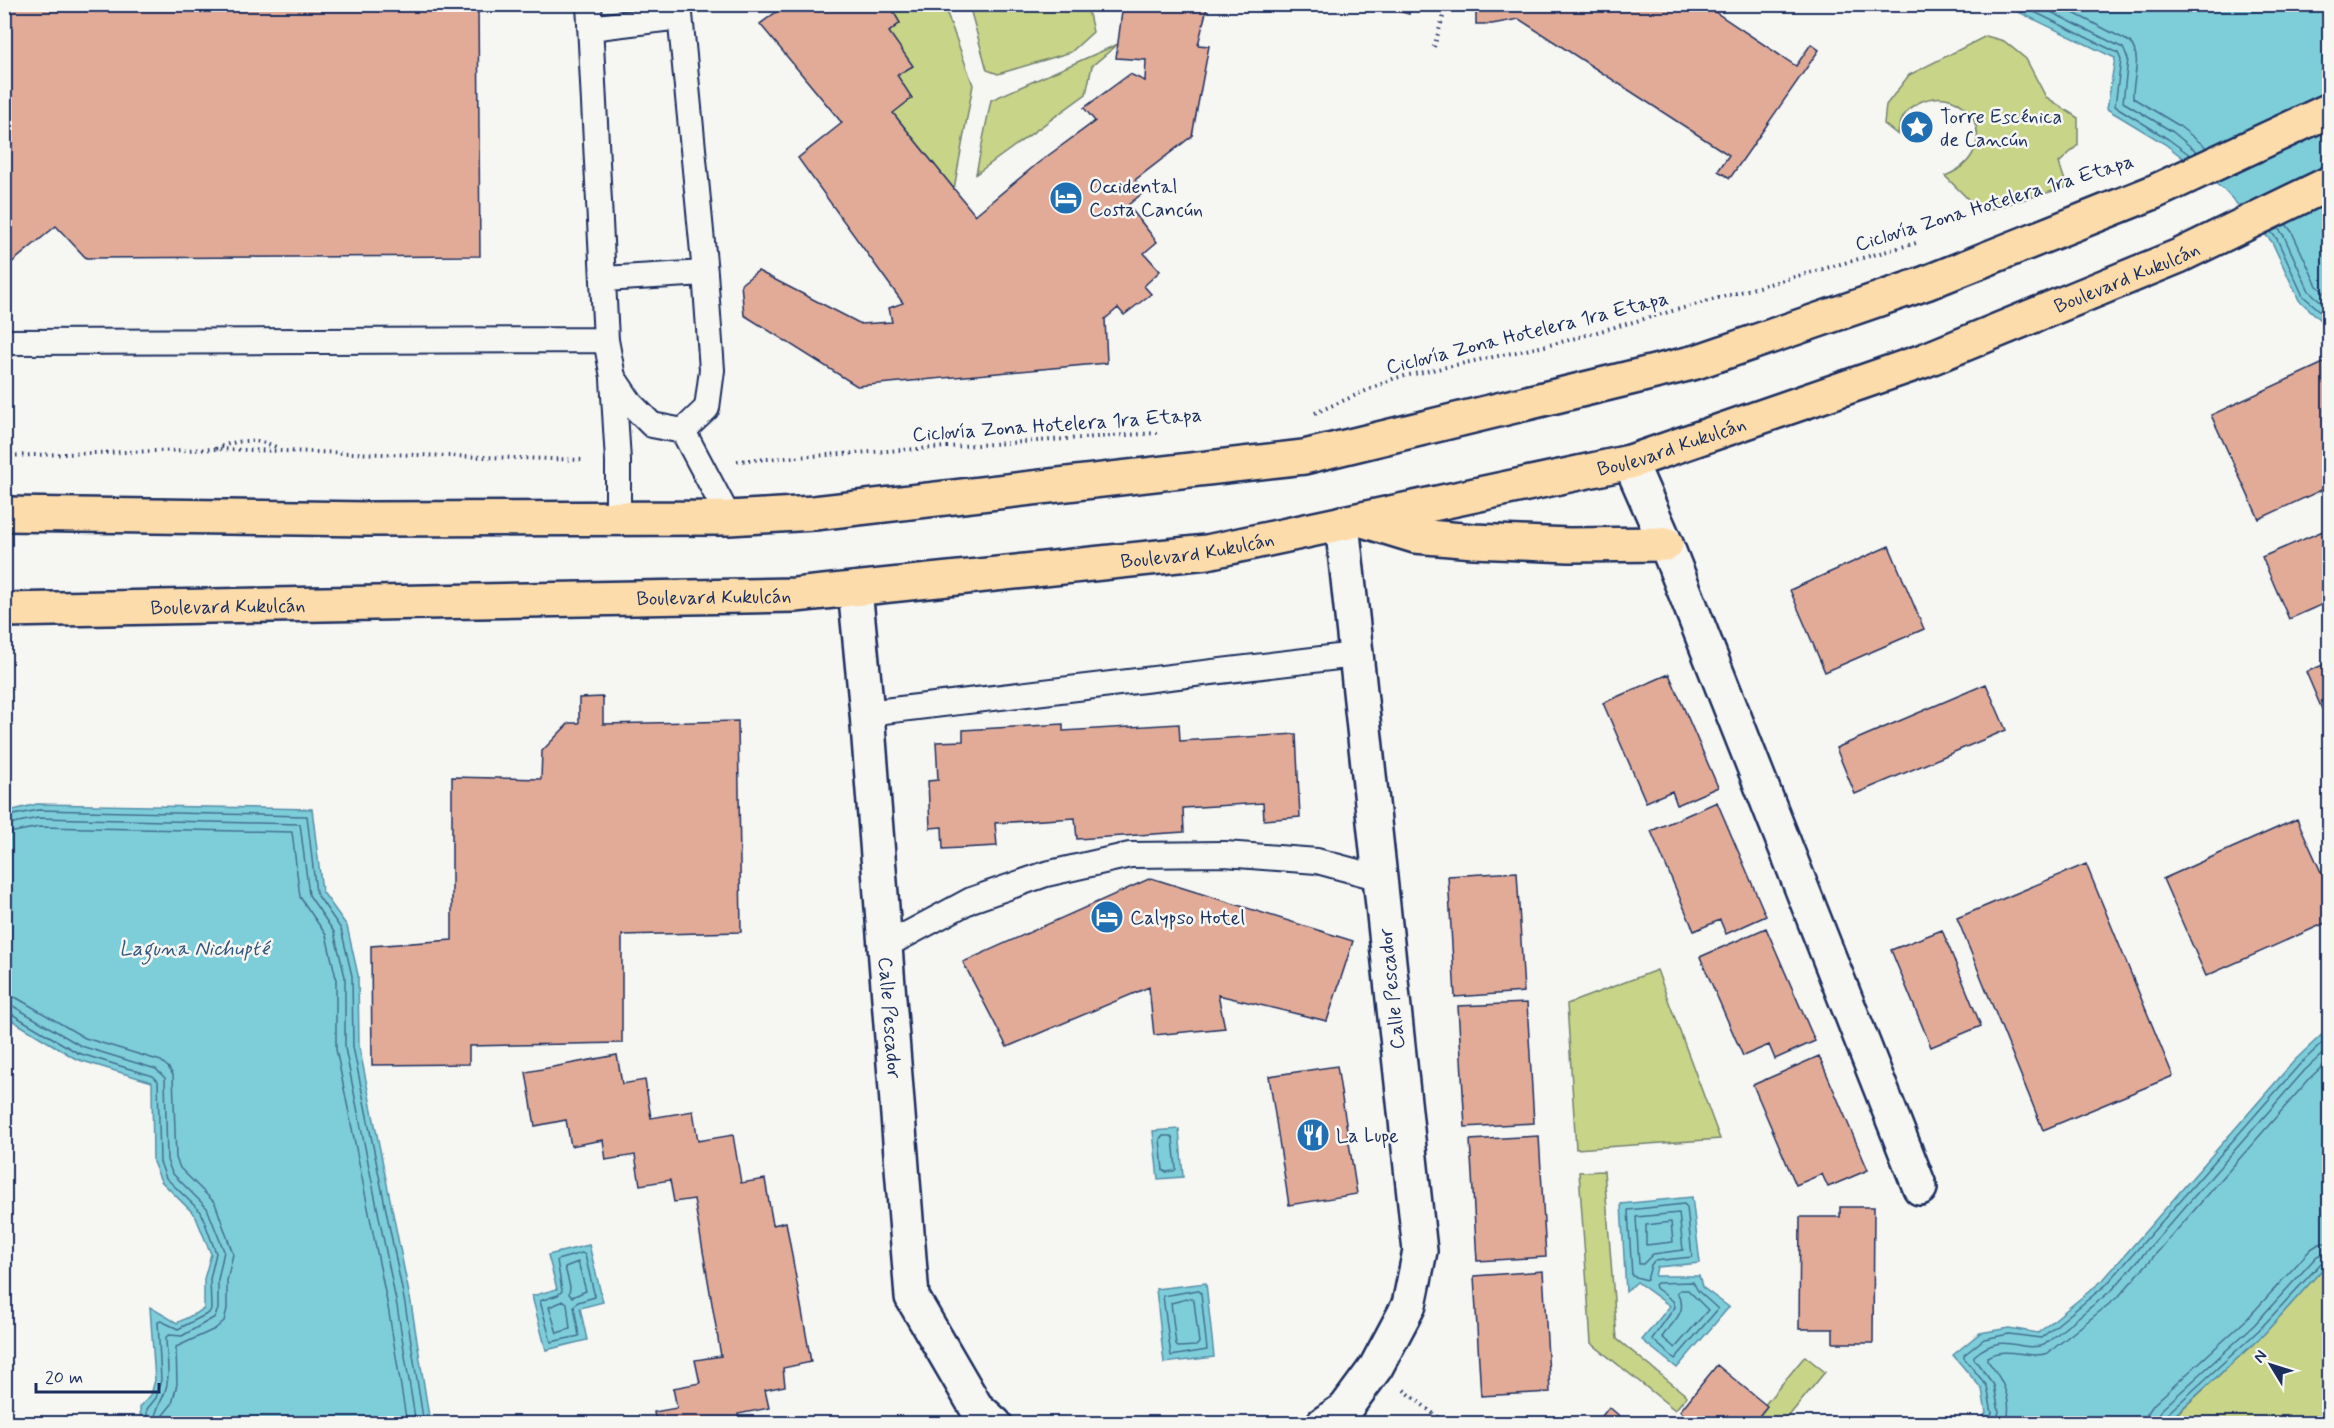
<svg xmlns="http://www.w3.org/2000/svg" width="2334" height="1428" font-family="Mynerve,sans-serif">
<style>
.green{fill:#c8d487;stroke:#728272;stroke-width:1.5}
.water{fill:#7eceda;stroke:#568ea8;stroke-width:1.5}
.lines{fill:none;stroke-linecap:round;stroke-linejoin:round}
.shore{stroke:#436f90;stroke-width:1.5}
.building{fill:#e2ab98;stroke:#1b2f5e;stroke-width:1.5}
.lane-casing{stroke:#1b2f5e;stroke-width:28}
.street-casing{stroke:#1b2f5e;stroke-width:38}
.primary-casing{stroke:#1b2f5e;stroke-width:38}
.path{stroke:#1b2f5e;stroke-width:4;stroke-dasharray:1.5 4.5;stroke-linecap:butt}
.lane{stroke:#f6f6f2;stroke-width:24}
.street{stroke:#f6f6f2;stroke-width:33}
.primary{stroke:#fddcac;stroke-width:33}
.labels{text-anchor:middle;stroke-width:5;stroke-linejoin:round;paint-order:stroke}
.poi-label{font-size:20px;fill:#1b2f5e;stroke:#f6f6f2;text-anchor:start}
.street-label{font-size:20px;fill:#1b2f5e;stroke:#f6f6f2}
.water-label{font-size:21px;font-style:italic;fill:#34577d;stroke:#f6f6f2}
</style>
<rect width="100%" height="100%" fill="#f6f6f2"/>
<filter id="ink" filterUnits="userSpaceOnUse"><feTurbulence type="fractalNoise" baseFrequency=".0167" numOctaves="2"/><feDisplacementMap in="SourceGraphic" scale="12" xChannelSelector="R" yChannelSelector="G"/><feConvolveMatrix kernelMatrix="1 2 1 2 8 2 1 2 1" color-interpolation-filters="sRGB"/></filter>
<g filter="url(#ink)">
<path class="green" d="M889,5H944L973,85L954,189L893,113L897,75L912,66L889,32L900,23Z
M969,5H1087L1093,32L1071,52L998,74L987,70Z
M1986,36L2004,41L2026,59L2046,97L2078,118V145L2059,163L2067,187L1981,212L1945,176C2008,151 1968,75 1916,104C1905,110 1899,122 1898,135L1884,124L1886,105L1909,75Z
M1118,44L1092,66L1086,94L976,174L991,100Z
M1657,970L1720,1139L1576,1149L1567,1004Z
M1604,1171L1617,1339L1687,1396L1675,1410L1591,1343L1579,1172Z
M2329,1262V1423L2166,1424L2264,1334Z
M1805,1356L1825,1372L1783,1423L1749,1424Z"/>
<path class="water" d="M2004,5H2329V327L2299,300L2272,242L2224,190L2165,144L2107,109L2115,58Z
M37,804L312,809L322,891L347,926L358,975L359,1046L411,1303L430,1423H141L140,1407L151,1395L155,1380L150,1307L177,1323L204,1309V1279L211,1254L195,1215L161,1181L153,1162L152,1082L76,1059L5,1016V812Z
M2329,1028V1262L2264,1334L2166,1423H1978L1986,1413L1982,1389L1953,1355L1980,1333L2009,1328L2038,1333L2103,1280L2295,1060Z
M1179,1129L1183,1177L1158,1179L1153,1131Z
M1692,1197L1700,1263L1657,1267L1655,1276H1699L1702,1287L1729,1307L1677,1368L1642,1340L1670,1306L1637,1282L1626,1292L1621,1204Z
M589,1245L603,1302L580,1308L587,1340L546,1350L532,1296L557,1289L548,1255Z
M1206,1283L1214,1357L1164,1363L1156,1289Z"/>
<g class="lines">
<path class="shore" d="M2018,4L2118,53L2121,60L2115,106L2168,139L2190,155
M2035,4L2123,48L2128,59L2123,102L2173,132L2197,152
M2056,4L2130,42C2143,59 2132,79 2133,98L2178,125L2207,148
M2286,224L2292,232L2317,286L2330,297
M2278,228L2284,236L2309,291L2330,309
M2271,232L2277,239L2303,296L2330,319
M4,817L38,810L307,816L316,893L341,929L352,976L353,1047L405,1304L424,1424
M4,825L38,818L300,824L309,895L334,932L345,977V1048L397,1306L416,1424
M4,834L39,827L292,832L300,897L326,935L336,978V1049L388,1307L407,1424
M4,995L17,998L85,1038L161,1061L168,1067L173,1075L176,1158L180,1168L215,1203L233,1254L227,1281V1309L224,1321L215,1329L176,1347L177,1384L172,1404L163,1415V1424
M4,1004L13,1006L81,1046L156,1069L165,1078L167,1160L172,1173L207,1208L224,1251L218,1280V1309L215,1317L182,1336L169,1335L166,1337C166,1352 170,1369 167,1384C164,1401 154,1408 154,1424
M4,1012L10,1013L78,1053L153,1076L158,1081L160,1162L166,1178L201,1212L216,1253L210,1279L211,1309L209,1313L178,1329L161,1321L158,1322L161,1380L156,1398L147,1409V1424
M1171,1136L1173,1138L1176,1169L1174,1171L1166,1172L1163,1170L1160,1139L1162,1136Z
M1684,1204L1687,1207L1692,1257L1654,1261L1651,1265L1647,1280L1632,1276L1628,1210Z
M1679,1213L1683,1250L1653,1254L1643,1264H1639L1636,1217Z
M1671,1222L1673,1242L1646,1245V1225Z
M582,1253L585,1255L595,1297L578,1302L574,1306L579,1336L551,1342L540,1301L558,1295L562,1291L557,1260Z
M578,1262L586,1291L572,1297L569,1294L570,1287L565,1267Z
M1693,1282L1698,1291L1718,1309L1675,1359L1652,1339L1675,1307L1673,1301L1656,1288L1655,1285L1657,1283Z
M1198,1290L1201,1293L1207,1350L1171,1356L1163,1296Z
M1680,1290H1688L1708,1310L1675,1348L1662,1337C1672,1322 1690,1311 1677,1293Z
M1191,1298L1194,1301L1199,1343L1196,1346L1178,1347L1176,1345L1171,1303Z
M564,1301L567,1303L570,1329L557,1333L549,1307Z
M1986,1424L1992,1413L1987,1386L1964,1358V1355L1984,1339L2009,1334L2041,1338L2107,1284L2300,1064L2330,1036
M1995,1424L1999,1412L1994,1385L1974,1359V1356C2005,1330 2018,1353 2044,1345L2113,1289L2305,1070L2330,1047
M2006,1424C2014,1401 2001,1377 1987,1360V1357C2007,1345 2028,1360 2048,1353L2119,1296L2312,1076L2330,1059
M2146,1424L2147,1414L2154,1404L2247,1319L2311,1249L2319,1244L2330,1242
M2155,1424L2160,1411L2254,1325L2317,1256L2330,1251
M2162,1424L2165,1416L2259,1330L2323,1261L2330,1259"/>
</g>
<path class="building" d="M4,4H478L480,256L86,258L56,226L4,269Z
M776,4H889L900,23L889,32L913,66L897,75L912,98L893,113L975,215L1038,163L1095,121L1084,108L1130,74L1145,81L1146,60L1116,58L1123,4H1208L1198,45L1209,46L1192,136L1135,180L1144,192L1128,205L1157,242L1144,253L1160,271L1144,286L1151,294L1124,315L1118,308L1105,319L1107,363L857,386L744,315L741,284L758,271L861,324L892,322L889,308L903,303L798,158L842,123L760,24L780,9Z
M1374,4H1412L1409,14Z
M1527,4H1703L1796,66L1811,44L1819,50L1730,178L1718,171L1729,155L1519,19L1492,24H1476V11H1507Z
M2330,360V486L2259,519L2211,415Z
M2330,528V601L2289,619L2262,557Z
M1889,546L1924,629L1825,672L1790,590Z
M2330,662V728L2306,672Z
M1669,674L1718,787L1677,805L1672,791L1646,802L1603,703Z
M1986,684L2006,730L1855,794L1836,748Z
M603,697V724L738,721L741,932L622,935V1043L469,1046V1064L372,1065L371,946L452,940V777L541,779L542,751L569,723H579V698Z
M1063,724V731L1179,724L1180,741L1296,734L1300,817L1264,820L1263,803L1183,808L1184,832L1077,839L1075,818L995,823L997,846L943,849L942,827L930,828L928,781L938,780L936,742L963,741V730Z
M1717,802L1766,916L1726,934L1720,920L1694,931L1651,831Z
M2297,819L2330,892V921L2206,976L2163,879Z
M2086,864L2173,1076L2043,1130L1957,918Z
M1517,872L1524,992L1455,997L1448,876Z
M1151,878L1353,941L1327,1021L1218,995L1225,1028L1154,1035L1149,987L1007,1047L963,962Z
M1766,928L1815,1041L1775,1059L1769,1045L1743,1056L1700,957Z
M1942,930L1981,1026L1931,1047L1891,950Z
M1527,1003L1534,1123L1465,1127L1458,1006Z
M617,1055L622,1084L645,1080L651,1118L693,1111L698,1141L733,1135L741,1183L765,1179L773,1225L786,1222L811,1362L783,1368L785,1386L765,1390L769,1408L738,1414L740,1424H656L654,1412L677,1408L673,1388L700,1383L695,1360L721,1356L694,1199L674,1202L670,1180L640,1185L635,1155L606,1160L603,1140L571,1146L566,1120L535,1126L526,1072Z
M1819,1056L1868,1170L1828,1187L1822,1174L1796,1185L1753,1085Z
M1337,1066L1357,1194L1289,1205L1269,1076Z
M1539,1136L1546,1257L1477,1261L1470,1140Z
M1840,1207H1874L1873,1343H1833V1329H1799L1800,1217H1840Z
M1543,1271L1550,1392L1481,1396L1474,1276Z
M1717,1365L1767,1406L1753,1424H1695L1680,1411Z
M1609,1407L1629,1424H1596Z"/>
<g class="lines">
<defs>
<path id="lane" d="M589,4L606,340L613,377L631,404L652,425L683,431
M679,4L705,273L712,370L707,408L683,431L729,518
M590,28L680,17
M604,279L705,273
M4,342L606,340
M613,379L618,461V518
M867,713L1355,655
M885,946L971,900L1046,874L1130,855L1225,854L1317,861L1380,878"/>
<g id="street">
<path d="M1630,462L1666,544L1920,1188"/>
<path id="s1" d="M855,589L867,713L912,1297L976,1407L995,1424"/>
<path d="M1323,1424L1345,1409L1376,1367L1409,1305L1420,1251L1342,523"/>
</g>
<g id="primary">
<path d="M4,514L367,519L729,518L814,513L1304,457L1696,362L1926,283L2154,192L2330,110"/>
<path d="M1366,521L1415,536L1474,541L1569,545L1666,544"/>
<path id="s2" d="M4,610L795,595L1207,552L1630,462L1923,361L2179,256L2330,183"/>
</g>
</defs>
<use href="#lane" class="lane-casing"/>
<use href="#street" class="street-casing"/>
<use href="#primary" class="primary-casing"/>
<path class="path" d="M1434,47L1447,4
M1315,413L1395,378L1554,344L1916,243
M216,449C236,439 259,438 278,448
M4,456L216,449L585,460
M737,461L1157,433
M1404,1390L1446,1424"/>
<use href="#lane" class="lane"/>
<use href="#street" class="street"/>
<use href="#primary" class="primary"/>
</g>
</g>
<defs>
<symbol id="sight-disc" viewBox="-11 -11 22 22"><circle r="9.5" fill="#1f6fb2" stroke="#f6f6f2"/><path d="M0-6L1.8-2.2L6-1.7L2.9 1.2L3.7 5.4L0 3.3L-3.7 5.4L-2.9 1.2L-6-1.7L-1.8-2.2Z" fill="#fff"/></symbol>
<symbol id="hotel-disc" viewBox="-11 -11 22 22"><circle r="9.5" fill="#1f6fb2" stroke="#f6f6f2"/><path d="M-6-4.5h1.5V1H6V5H4.5V3h-9V5H-6ZM-4 0a1.8 1.8 0 1 1 3.6 0ZM.5 0V-2.5h3Q6-2.5 6 0Z" fill="#fff"/></symbol>
<symbol id="restaurant-disc" viewBox="-11 -11 22 22"><circle r="9.5" fill="#1f6fb2" stroke="#f6f6f2"/><path d="M-5-6h1v4h1v-4h1v4h1v-4h1v5L-1.5 .5V6h-2V.5L-5-1ZM5-6V6H3V1.5H1.5Q1.5-4 5-6Z" fill="#fff"/></symbol>
</defs>
<g fill-rule="evenodd">
<use href="#sight-disc" x="1898" y="108" width="38" height="38"/>
<use href="#hotel-disc" x="1047" y="179" width="38" height="38"/>
<use href="#hotel-disc" x="1088" y="898" width="38" height="38"/>
<use href="#restaurant-disc" x="1294" y="1116" width="38" height="38"/>
</g>
<g class="labels">
<g class="poi-label">
<text x="1940" y="123">Torre Escénica<tspan x="1940" dy="23">de Cancún</tspan></text>
<text x="1089" y="193">Occidental<tspan x="1089" dy="23">Costa Cancún</tspan></text>
<text x="1130" y="924">Calypso Hotel</text>
<text x="1336" y="1142">La Lupe</text>
</g>
<g class="street-label">
<text transform="translate(1994 202) rotate(-17)" y="7">Ciclovía Zona Hotelera 1ra Etapa</text>
<text dy="7" stroke="none"><textPath href="#s2" startOffset="2168">Boulevard Kukulcán</textPath></text>
<text transform="translate(1527 332) rotate(-14)" y="7">Ciclovía Zona Hotelera 1ra Etapa</text>
<text transform="translate(1057 424) rotate(-4)" y="7">Ciclovía Zona Hotelera 1ra Etapa</text>
<text dy="7" stroke="none"><textPath href="#s2" startOffset="1682">Boulevard Kukulcán</textPath></text>
<text dy="7" stroke="none"><textPath href="#s2" startOffset="1196">Boulevard Kukulcán</textPath></text>
<text dy="7" stroke="none"><textPath href="#s2" startOffset="710">Boulevard Kukulcán</textPath></text>
<text dy="7" stroke="none"><textPath href="#s2" startOffset="224">Boulevard Kukulcán</textPath></text>
<text transform="translate(1391 989) rotate(-96)" y="7">Calle Pescador</text>
<text dy="7" stroke="none"><textPath href="#s1" startOffset="430">Calle Pescador</textPath></text>
</g>
<g class="water-label">
<text x="194" y="955">Laguna Nichupté</text>
</g>
</g>
<rect width="2334" height="1428" fill="none" stroke="#f6f6f2" stroke-width="24"/>
<rect x="12" y="12" width="2310" height="1404" fill="none" stroke="#1b2f5e" stroke-width="2" filter="url(#ink)"/>
<g transform="translate(2271 1365) rotate(308)" stroke="#f6f6f2" stroke-width="4.5" paint-order="stroke">
<path d="M0-4.5L10 22L0 15L-10 22Z" fill="#1b2f5e"/>
<text y="-9" font-size="16" font-weight="bold" text-anchor="middle" fill="#1b2f5e">N</text>
</g>
<path d="M36 1383v9h123v-9" fill="none" stroke="#1b2f5e" stroke-width="3"/>
<text x="45" y="1383" font-size="18" fill="#1b2f5e" stroke="#f6f6f2" stroke-width="4.5" paint-order="stroke">20 m</text>
</svg>
